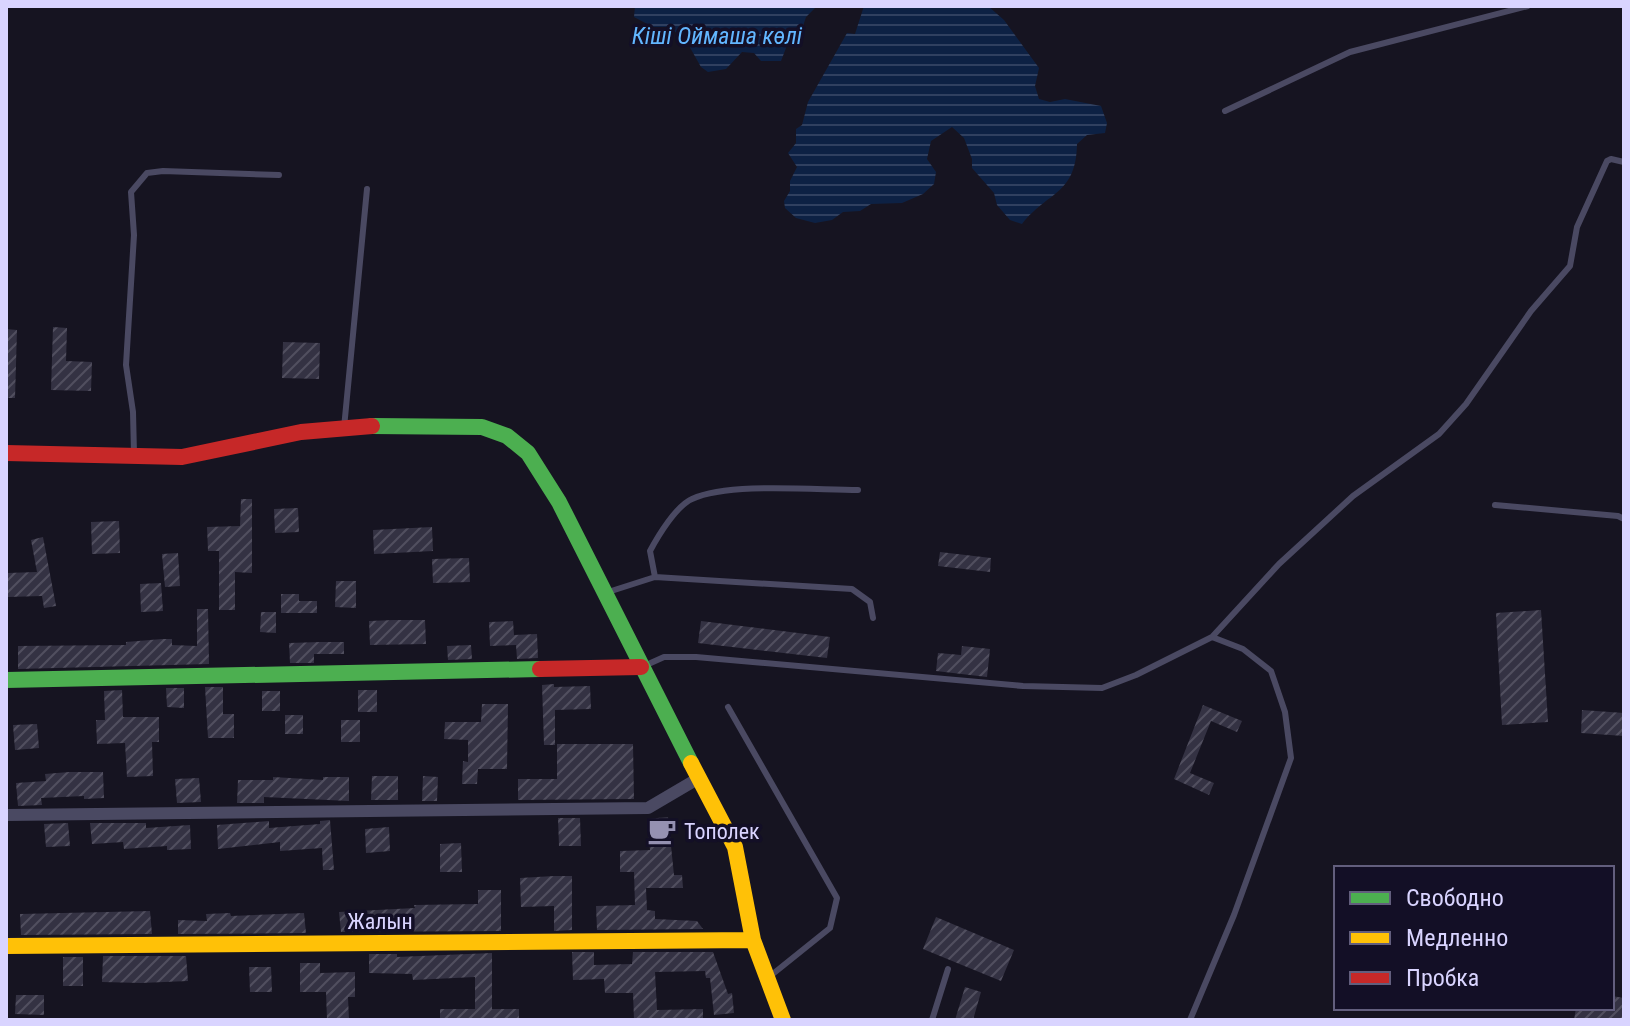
<svg xmlns="http://www.w3.org/2000/svg" width="1630" height="1026" font-family="'Roboto Condensed',sans-serif">
<style>
.water{fill:url(#water-rules)}
.building{fill:url(#building-hatch)}
.lines{fill:none;stroke-linecap:round;stroke-linejoin:round}
.lane{stroke:#4a4962;stroke-width:6}
.street{stroke:#4a4962;stroke-width:12}
.fast{stroke:#4caf50;stroke-width:16}
.slow{stroke:#ffc107;stroke-width:16}
.jam{stroke:#c62828;stroke-width:16}
.labels{text-anchor:middle;stroke-width:7;stroke-linejoin:round;paint-order:stroke}
.poi-label{font-size:22px;fill:#d9d4ff;stroke:#130f26;text-anchor:start}
.street-label{font-size:22px;fill:#d9d4ff;stroke:#130f26}
.water-label{font-size:24px;font-style:italic;fill:#62b6ff;stroke:#130f26}
</style>
<defs>
<pattern id="water-rules" width="6" height="5" patternUnits="userSpaceOnUse" patternTransform="scale(2)"><rect width="6" height="5" fill="#0d2144"/><path d="M0 2.5h6" fill="none" stroke="#304060"/></pattern>
<pattern id="building-hatch" width="6" height="6" patternUnits="userSpaceOnUse" patternTransform="scale(2)"><rect width="6" height="6" fill="#343243"/><path d="M-1 1l2-2M0 6l6-6M5 7l2-2" fill="none" stroke="#514f5f"/></pattern>
</defs>
<rect width="100%" height="100%" fill="#161421"/>
<path class="water" d="M635,6H817L806,17L801,32L788,33L786,48L781,61H761L754,53L742,52L726,69L708,72L701,67L688,44L670,27H653L634,17Z
M864,6H988L1004,20L1039,68L1035,86L1039,99L1050,102L1065,99L1101,106L1107,123L1105,133L1087,135L1077,144C1076,195 1048,191 1022,224L1010,220L997,205L994,193L972,168V159L964,138L952,127L931,141L927,159L936,172L934,184L923,194L902,203L871,204L860,211L843,212L832,220L815,223L796,218L785,208L784,201L790,191V181L797,167L788,153L796,143V129L802,125L808,102L847,33L855,34Z"/>
<path class="building" d="M53,327L67,328L66,361L92,362L91,391L51,390Z
M6,329L17,330L15,398H6Z
M283,342L320,343L319,379L282,378Z
M241,499H252V573L235,572V610H219V551H208L207,527L240,526Z
M298,508L299,532L275,533L274,509Z
M119,521L120,553L92,554L91,522Z
M432,527L433,551L374,554L373,530Z
M43,537L56,606L44,608L42,596L8,597L7,573L37,572L31,540Z
M940,552L991,558L990,572L938,566Z
M178,553L180,586L165,587L162,554Z
M469,558L470,582L433,583L432,559Z
M336,581H356V608L335,607Z
M161,583L163,611L141,612L140,584Z
M281,594H299V601H317V613H281Z
M197,609H208L209,664L18,669V646L126,645V642L162,639H172V645L197,646Z
M1541,610L1548,722L1502,725L1496,613Z
M261,612H276V633L260,632Z
M393,620H425L426,644L370,645L369,621Z
M513,621L514,635L537,634L538,658L517,659L516,645L490,646L489,622Z
M701,621L830,637L827,658L698,643Z
M320,642H344V654H314V663H290L289,643Z
M471,645L472,659L448,660L447,646Z
M962,646L990,649L987,677L936,671L938,653L961,655Z
M554,684V687L590,686L591,709L555,710V745H544L542,685Z
M205,687H223V714H234V738H208Z
M166,688H184V708L167,707Z
M122,690L123,717H159V742H152L153,776L127,777L125,743L97,744L96,720H105L104,691Z
M358,690H377V712H358Z
M262,691H280V711H262Z
M482,704H508L507,769H478L477,784H462L463,761L468,762V740L444,739L445,722H481Z
M1203,705L1242,721L1237,732L1211,721L1190,773L1214,783L1209,795L1174,779Z
M1582,710L1624,713V736L1581,733Z
M285,715H303V734H285Z
M341,720H360V742H341Z
M37,724L39,748L15,750L13,725Z
M557,744H633L634,799L518,800V779H557Z
M69,772H103L104,798L84,799V796L41,798L42,805L18,806L16,783L46,781L45,774Z
M372,776H398V800H371Z
M423,776L438,777L437,801H422Z
M273,777L323,780V777H349V801L264,797V803H237L238,780H273Z
M199,778L201,802L177,803L175,779Z
M668,817L674,875H682L683,888H646L647,910L655,911V919L697,921L703,929L597,930L596,906L635,905L634,872H620V851L650,850L647,819Z
M558,818H580L581,846H559Z
M330,820L334,870H323L322,848L280,851V842L218,849L217,825L269,821V828L320,824V821Z
M68,823L70,846L46,847L44,824Z
M90,823H146V828L190,825L191,849L167,850V846L124,849L123,842L92,844Z
M389,827L390,851L366,853L365,829Z
M461,843L462,872H440V844Z
M554,876H572V930L554,931V906L521,907L520,878Z
M478,890H501V931L341,932L339,912L415,908L414,905L478,904Z
M150,911L152,934L21,935L20,914Z
M230,913L231,916L304,913L306,933L178,934V920L207,921L206,914Z
M936,917L1014,950L1001,981L923,949Z
M572,952H594V965L632,964L633,952H713L728,994L732,993L734,1013L714,1015L710,978H706L705,971L655,972L657,1010L703,1009V1020H634L633,993H605L604,979L573,980Z
M492,953V1009H519V1020H440V1009H475V977L413,980L412,974L369,973V954H397V957Z
M103,956H186L188,981L141,983L102,982Z
M63,957H83V986H63Z
M300,963H320V973L355,972V997H348L349,1020H327L326,992H300Z
M249,967H271L272,992H250Z
M965,987L981,992L973,1020H955Z
M16,995H44V1015L15,1014Z
M1612,996L1624,998V1020H1574L1576,1008H1612Z"/>
<g class="lines">
<path class="lane" d="M1225,111L1350,52L1528,6
M344,428L367,189
M134,454L133,412L126,365L134,235L131,192L147,173L163,171L279,175
M1495,505L1618,516L1624,519
M655,577L650,551C658,536 676,506 692,499C729,482 815,490 858,490
M605,593L655,577L852,589L870,602L873,618
M1212,637L1279,564L1353,496L1439,434L1466,404L1531,311L1570,266L1577,227L1607,161L1611,159L1624,162
M644,666L664,657H696L1023,686L1102,688L1136,675L1212,637L1243,649L1271,671L1285,712L1291,758L1234,915L1190,1020
M728,707L837,898L830,928L769,977
M932,1020L948,969"/>
<path class="street" d="M6,815L648,808L699,778"/>
<path class="fast" d="M372,426L482,427L507,436L528,453L559,502L691,763
M6,680L540,669"/>
<path class="slow" d="M691,763L735,847L753,940L783,1020
M6,946L753,940"/>
<path class="jam" d="M6,453L182,457L301,432L372,426
M540,669L641,667"/>
</g>
<defs>
<symbol id="cafe-bare" viewBox="-9 -9 18 18"><path d="M-5.5-4.5H6V0H3Q3 3.5 0 3.5H-2.5Q-5.5 3.5-5.5 0ZM3-3.2v2h1.7v-2ZM-6 4.5H4V6H-6Z" fill="#9591b1" stroke="#130f26" stroke-width="2.5" paint-order="stroke"/></symbol>
</defs>
<g fill-rule="evenodd">
<use href="#cafe-bare" x="642" y="811" width="40" height="40"/>
</g>
<g class="labels">
<g class="poi-label">
<text x="684" y="839">Тополек</text>
</g>
<g class="street-label">
<text x="380" y="929">Жалын</text>
</g>
<g class="water-label">
<text x="717" y="44">Кіші Оймаша көлi</text>
</g>
</g>
<rect width="1630" height="1026" fill="none" stroke="#d9d4ff" stroke-width="16"/>
<rect x="1334" y="866" width="280" height="144" fill="#130f26" stroke="#625e7d" stroke-width="2"/>
<rect x="1350" y="892" width="40" height="12" fill="#4caf50" stroke="#625e7d" stroke-width="2"/>
<text x="1406" y="906" font-size="24" fill="#d9d4ff">Свободно</text>
<rect x="1350" y="932" width="40" height="12" fill="#ffc107" stroke="#625e7d" stroke-width="2"/>
<text x="1406" y="946" font-size="24" fill="#d9d4ff">Медленно</text>
<rect x="1350" y="972" width="40" height="12" fill="#c62828" stroke="#625e7d" stroke-width="2"/>
<text x="1406" y="986" font-size="24" fill="#d9d4ff">Пробка</text>
</svg>
